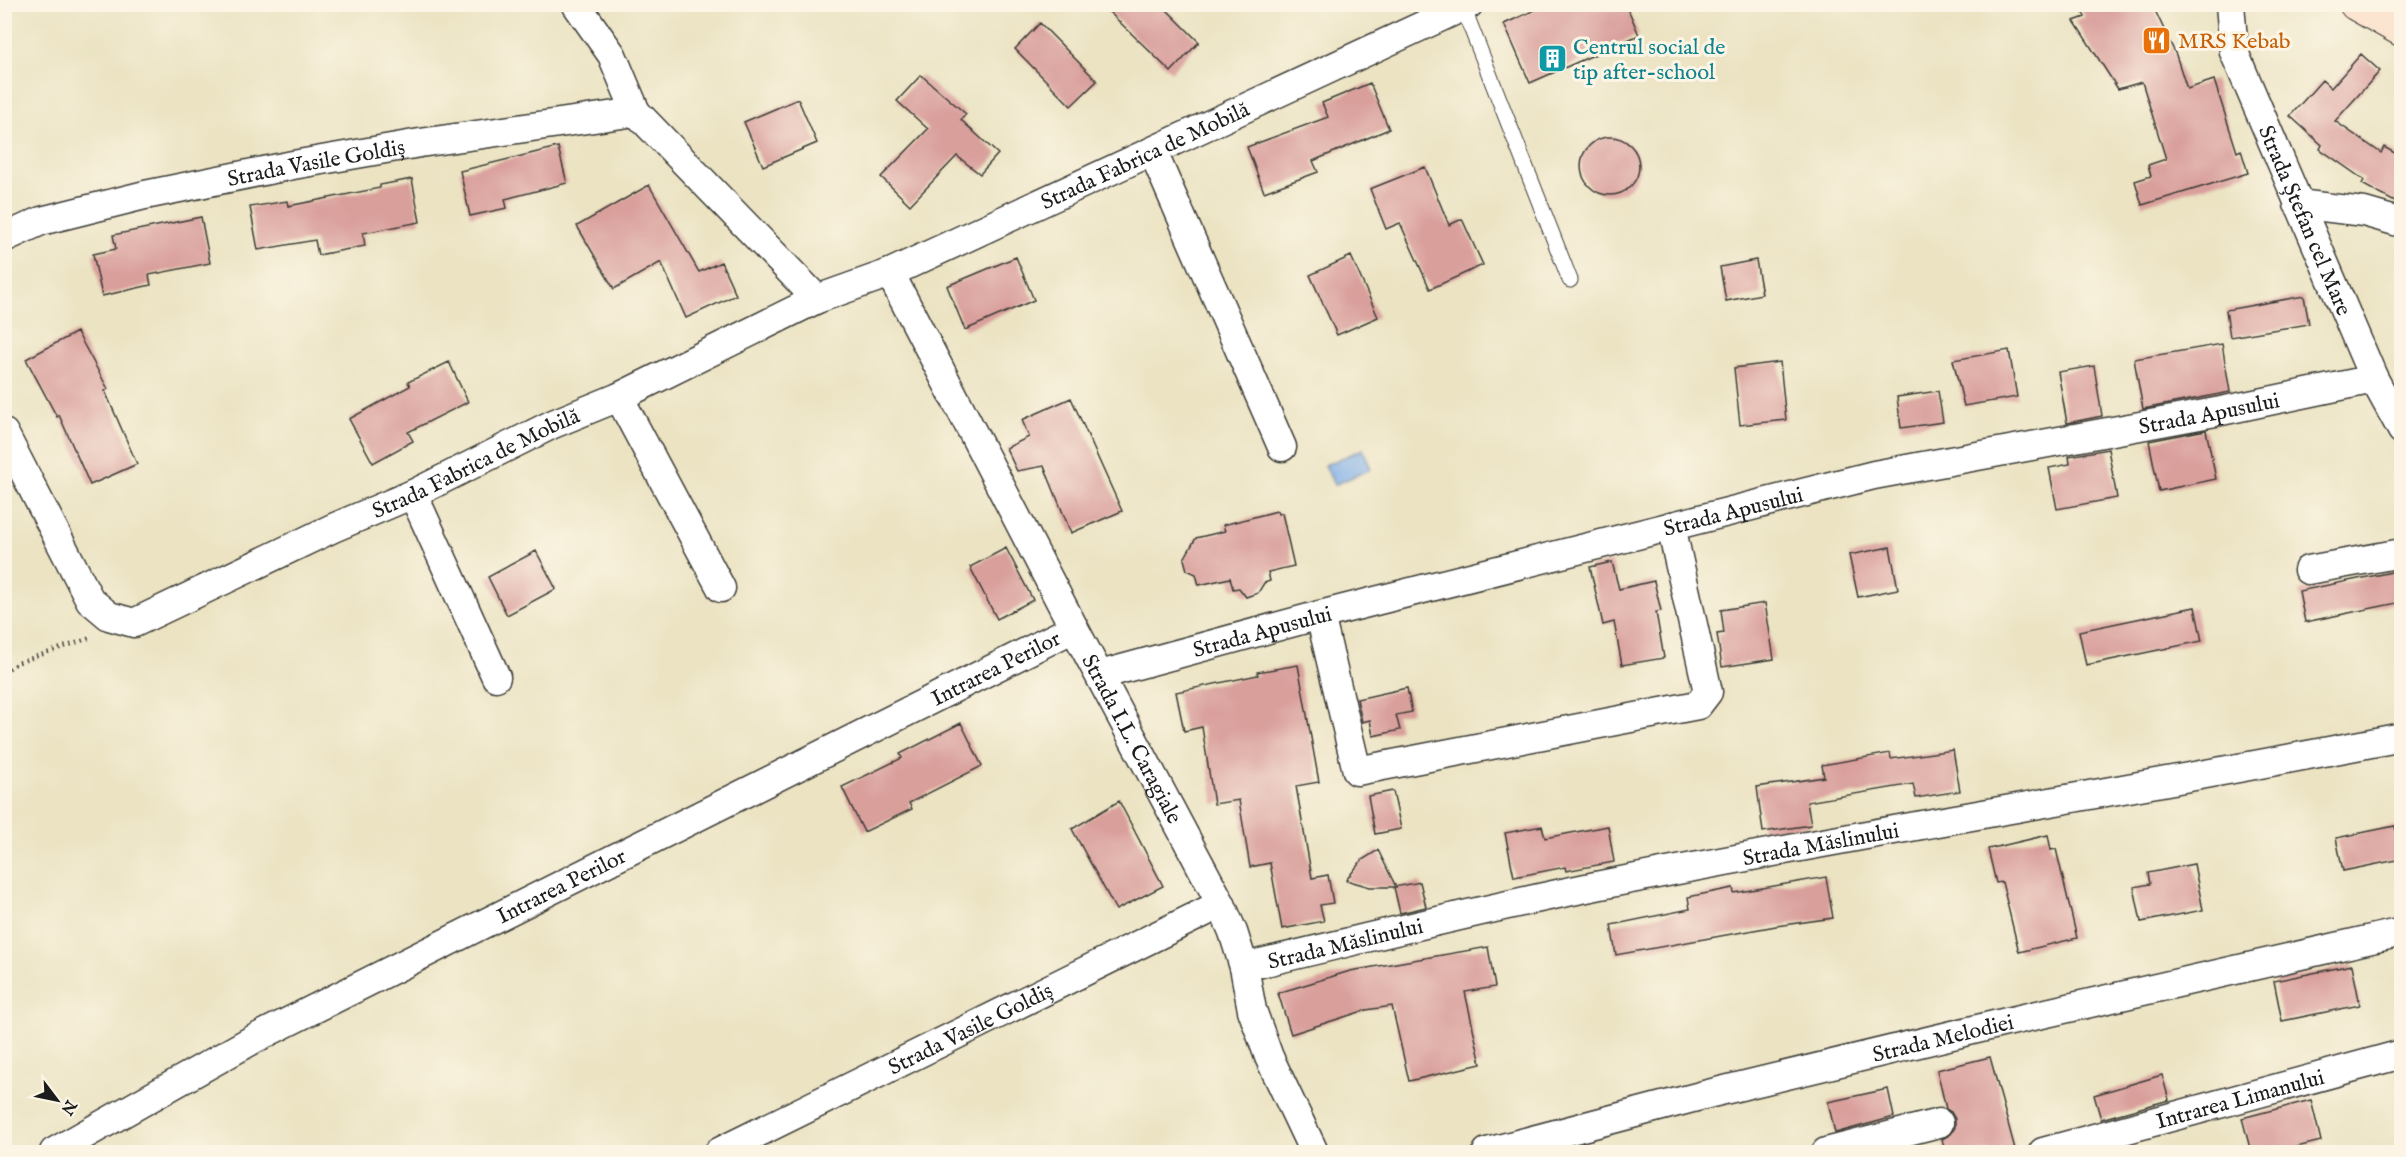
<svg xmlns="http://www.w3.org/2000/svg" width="2406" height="1157" font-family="'IM FELL English',serif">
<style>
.water{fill:#7dade7;stroke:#4c6482;stroke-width:1.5}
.building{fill:#d99f9b}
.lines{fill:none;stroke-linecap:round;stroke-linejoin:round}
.lane-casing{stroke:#3b3a35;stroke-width:17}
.street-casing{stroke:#3b3a35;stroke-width:31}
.secondary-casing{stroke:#3b3a35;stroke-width:35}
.path{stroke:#3b3a35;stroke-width:4;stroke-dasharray:1.5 4.5;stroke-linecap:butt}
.lane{stroke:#fff;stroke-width:15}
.street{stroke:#fff;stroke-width:28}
.secondary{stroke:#fce5d0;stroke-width:33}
.labels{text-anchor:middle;stroke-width:6;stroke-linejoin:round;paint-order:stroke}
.food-label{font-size:22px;fill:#c56008;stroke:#fcf5e5;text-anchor:start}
.culture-label{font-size:22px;fill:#0d838f;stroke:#fcf5e5;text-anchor:start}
.street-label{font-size:22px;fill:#1c1c1c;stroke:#fcf5e5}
</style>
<rect width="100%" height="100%" fill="#fcf5e5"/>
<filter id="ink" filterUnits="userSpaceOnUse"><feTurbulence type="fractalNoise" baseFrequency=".0167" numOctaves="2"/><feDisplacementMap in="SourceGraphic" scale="12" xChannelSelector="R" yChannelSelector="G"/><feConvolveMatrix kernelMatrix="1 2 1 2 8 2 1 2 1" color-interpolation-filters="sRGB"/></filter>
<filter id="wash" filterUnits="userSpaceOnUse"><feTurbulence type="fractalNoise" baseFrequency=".008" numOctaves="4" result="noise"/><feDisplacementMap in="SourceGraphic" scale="24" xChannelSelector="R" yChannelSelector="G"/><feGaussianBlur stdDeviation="1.35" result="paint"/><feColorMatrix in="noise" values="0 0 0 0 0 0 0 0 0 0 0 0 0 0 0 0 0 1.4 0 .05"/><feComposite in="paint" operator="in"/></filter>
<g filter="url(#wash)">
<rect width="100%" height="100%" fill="#ebe3c2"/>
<path class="water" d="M1363,449L1371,469L1334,485L1325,465Z"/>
<g id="blocks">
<path class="building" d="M1101,4H1161L1199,42L1171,72Z
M1548,4H1626L1639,35L1530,83L1504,24Z
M2078,4H2152L2176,55L2187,89L2214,80L2237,152L2241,150L2248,173L2142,205L2135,181L2151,176L2148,165L2166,159L2142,82L2118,89L2074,21L2085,17Z
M1040,23L1097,81L1071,106L1015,49Z
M2361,54L2380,71L2335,121L2381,153L2384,147L2402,157V206L2362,184L2364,180L2320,149L2322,145L2290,116L2322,80L2331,88Z
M921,75L966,114L961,120L998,154L980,174L957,156L910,205L881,177L928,129L897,101Z
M1370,83L1389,129L1313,161L1318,172L1264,192L1247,147L1328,117L1322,103Z
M798,99L817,143L763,166L744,122Z
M1581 166a29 29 0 1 1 58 0a29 29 0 1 1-58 0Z
M558,147L567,183L505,199L507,208L470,216L460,171Z
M1425,167L1449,225L1462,219L1483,265L1430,289L1400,223L1386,229L1370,189Z
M412,179L420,222L363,233L365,246L318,255L315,240L258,250L250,207L287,201L288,206L380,188V185Z
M649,185L699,272L721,262L736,295L686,318L661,262L614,289L577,226Z
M201,217L210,263L149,275L151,285L102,296L93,254L116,249L113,235Z
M1351,256L1378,317L1337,335L1310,275Z
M1016,257L1034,300L965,330L947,286Z
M1756,260L1762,294L1726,301L1720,267Z
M2304,296L2309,324L2230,337L2226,310Z
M77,332L108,389L105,391L137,464L90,485L59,415L57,417L26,359Z
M2222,344L2230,392L2143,409L2134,359Z
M2009,350L2017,397L1964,406L1953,360Z
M449,362L468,402L408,432L413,441L373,463L349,419L410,386L408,382Z
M1780,362L1786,420L1740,425L1734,368Z
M2094,366L2102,416L2067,423L2058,372Z
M1938,391L1943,422L1901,428L1897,397Z
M1071,398L1122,511L1071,533L1044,466L1017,471L1006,448L1029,437L1022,420Z
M2206,430L2216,479L2159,491L2149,441Z
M2108,449L2117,498L2057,509L2049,468L2070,464L2069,456Z
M1277,511L1278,514L1282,513L1294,566L1268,572L1270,581L1264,583L1258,593L1246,597L1239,588L1233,589L1230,578L1199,585L1196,574L1187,570L1184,559L1196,538L1225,531L1223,525Z
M1890,547L1898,589L1858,597L1849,555Z
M1006,548L1033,600L997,619L970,567Z
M536,551L556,589L507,615L488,577Z
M1612,562L1619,589L1654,581L1661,611L1656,612L1664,658L1622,665L1614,622L1603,625L1590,567Z
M2402,570V602L2305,622L2299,591Z
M1765,603L1774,659L1722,667L1717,634L1724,633L1721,610Z
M2195,607L2202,641L2086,665L2079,631Z
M1298,665L1319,782L1296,786L1312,878L1328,875L1333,903L1320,905L1324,921L1282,929L1270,863L1250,867L1239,800L1214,804L1202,727L1184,731L1176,692L1258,675L1257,672Z
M1407,688L1412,712L1396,715L1400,730L1373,736L1370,720L1362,722L1357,699Z
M961,723L982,766L909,803L912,809L864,832L842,787L902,758L900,754Z
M1953,750L1960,791L1916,798L1913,784L1807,802L1811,825L1763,832L1757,787L1824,777L1822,765L1890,753L1891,759Z
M1393,791L1401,829L1375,834L1368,796Z
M1119,801L1163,886L1116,910L1072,829Z
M1542,826L1545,838L1608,826L1614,862L1566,871L1565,867L1514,877L1505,833Z
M2395,826L2402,859L2343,871L2336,838Z
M2048,835L2051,850L2056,849L2077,938L2019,952L2002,882L1996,883L1988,849Z
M1378,850L1396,887H1370L1346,880L1362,860Z
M2194,864L2203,910L2141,922L2134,887L2150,884L2148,873Z
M1826,877L1833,918L1776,926L1616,955L1611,925L1690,909L1688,897L1733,888L1734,893Z
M1420,882L1426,907L1400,913L1394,887Z
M1488,947L1495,987L1465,992L1481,1064L1409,1081L1392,1006L1366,1010L1291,1034L1278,993L1350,971Z
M2352,965L2360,1005L2282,1021L2274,981Z
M1990,1057L2015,1149L2003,1152H1945L1942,1139L1951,1134L1955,1127V1119L1951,1112L1946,1109L1937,1070Z
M2162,1075L2169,1100L2101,1119L2094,1095Z
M1888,1089L1894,1117L1835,1133L1828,1102Z
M2311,1100L2321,1141L2277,1152H2251L2242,1118Z"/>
</g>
</g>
<g filter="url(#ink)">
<use href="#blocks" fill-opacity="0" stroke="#3b3a35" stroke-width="1.5"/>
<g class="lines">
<defs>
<path id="lane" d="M1463,7L1570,280"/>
<g id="street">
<path d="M576,4L612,55L636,112L817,299"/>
<path id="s1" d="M2230,4L2234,52L2374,379L2402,430"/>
<path d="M1153,152L1282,447"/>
<path d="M2298,204L2364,212L2402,223"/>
<path id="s2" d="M4,238L41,221L145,195L293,165L420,143L636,112"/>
<path id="s3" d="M890,273L1074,628L1221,904L1233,932L1244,967L1252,1010L1269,1057L1314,1152"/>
<path d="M619,397L721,588"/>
<path id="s4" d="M4,433L90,600L109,616L134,623L333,528L413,494L553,424L619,397L817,299L890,273L1469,4"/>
<path d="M413,494L496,677"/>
<path d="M2308,570L2402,553"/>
<path d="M1320,615L1357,771L1698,705L1708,692L1671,526"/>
<path id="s5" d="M1100,675L1320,615L1874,475L2221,411L2374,379"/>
<path id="s6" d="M1244,967C1359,940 1474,911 1591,887C1860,833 2132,790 2402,737"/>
<path id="s7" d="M54,1152L254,1039L1074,628"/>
<path id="s8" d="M719,1152L1221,904"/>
<path id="s9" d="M1487,1152L1708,1094L1998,1024L2402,932"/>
<path d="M1826,1152L1939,1123"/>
<path id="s10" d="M2043,1152L2402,1054"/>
</g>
<path id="secondary" d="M2356,4L2402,30"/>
</defs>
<use href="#lane" class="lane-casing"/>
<use href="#street" class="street-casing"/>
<use href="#secondary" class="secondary-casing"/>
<path class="path" d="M4,672L17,663L90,638"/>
<use href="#lane" class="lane"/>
<use href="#street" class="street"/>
<use href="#secondary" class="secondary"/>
</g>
</g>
<defs>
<symbol id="restaurant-square" viewBox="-11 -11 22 22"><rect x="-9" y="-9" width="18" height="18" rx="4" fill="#e8710a" stroke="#fcf5e5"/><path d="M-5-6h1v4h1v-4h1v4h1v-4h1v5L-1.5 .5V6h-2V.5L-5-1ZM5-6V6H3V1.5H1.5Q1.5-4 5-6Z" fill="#fff"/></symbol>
<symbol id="building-square" viewBox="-11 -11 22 22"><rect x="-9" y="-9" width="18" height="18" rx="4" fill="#0f9aa8" stroke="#fcf5e5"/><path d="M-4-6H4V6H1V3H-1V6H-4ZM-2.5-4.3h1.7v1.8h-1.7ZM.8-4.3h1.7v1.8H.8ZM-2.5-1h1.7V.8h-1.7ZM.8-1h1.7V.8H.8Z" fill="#fff"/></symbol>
</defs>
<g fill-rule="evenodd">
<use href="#restaurant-square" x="2140" y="24" width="33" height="33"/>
<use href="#building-square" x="1536" y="42" width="33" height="33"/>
</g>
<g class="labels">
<g class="food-label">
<text x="2178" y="48">MRS Kebab</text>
</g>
<g class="culture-label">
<text x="1573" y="54">Centrul social de<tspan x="1573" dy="25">tip after-school</tspan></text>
</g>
<g class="street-label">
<text dy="8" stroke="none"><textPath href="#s4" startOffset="1353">Strada Fabrica de Mobilă</textPath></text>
<text dy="8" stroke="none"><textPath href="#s2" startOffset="322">Strada Vasile Goldiș</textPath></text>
<text dy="8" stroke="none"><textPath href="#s1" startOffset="231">Strada Ștefan cel Mare</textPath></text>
<text dy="8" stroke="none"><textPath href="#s5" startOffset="1140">Strada Apusului</textPath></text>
<text dy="8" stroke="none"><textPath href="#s4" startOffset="616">Strada Fabrica de Mobilă</textPath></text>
<text dy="8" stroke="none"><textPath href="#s5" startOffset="654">Strada Apusului</textPath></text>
<text dy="8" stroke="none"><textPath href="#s5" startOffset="168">Strada Apusului</textPath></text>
<text dy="8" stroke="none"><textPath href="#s7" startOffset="1059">Intrarea Perilor</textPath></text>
<text dy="8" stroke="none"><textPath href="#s3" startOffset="525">Strada I.L. Caragiale</textPath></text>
<text dy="8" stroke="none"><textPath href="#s6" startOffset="590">Strada Măslinului</textPath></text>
<text dy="8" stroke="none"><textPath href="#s7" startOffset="573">Intrarea Perilor</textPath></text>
<text dy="8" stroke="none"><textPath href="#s6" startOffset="104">Strada Măslinului</textPath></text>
<text dy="8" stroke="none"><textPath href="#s8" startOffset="280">Strada Vasile Goldiș</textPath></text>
<text dy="8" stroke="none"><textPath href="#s9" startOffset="470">Strada Melodiei</textPath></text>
<text dy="8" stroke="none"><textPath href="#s10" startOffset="204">Intrarea Limanului</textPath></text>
</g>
</g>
<rect width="2406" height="1157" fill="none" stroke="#fcf5e5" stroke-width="24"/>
<g transform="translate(57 1100) rotate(122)" stroke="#fcf5e5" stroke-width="4.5" paint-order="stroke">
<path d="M0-4.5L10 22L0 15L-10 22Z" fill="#1c1c1c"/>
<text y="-9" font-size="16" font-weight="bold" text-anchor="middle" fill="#1c1c1c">N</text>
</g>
</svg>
